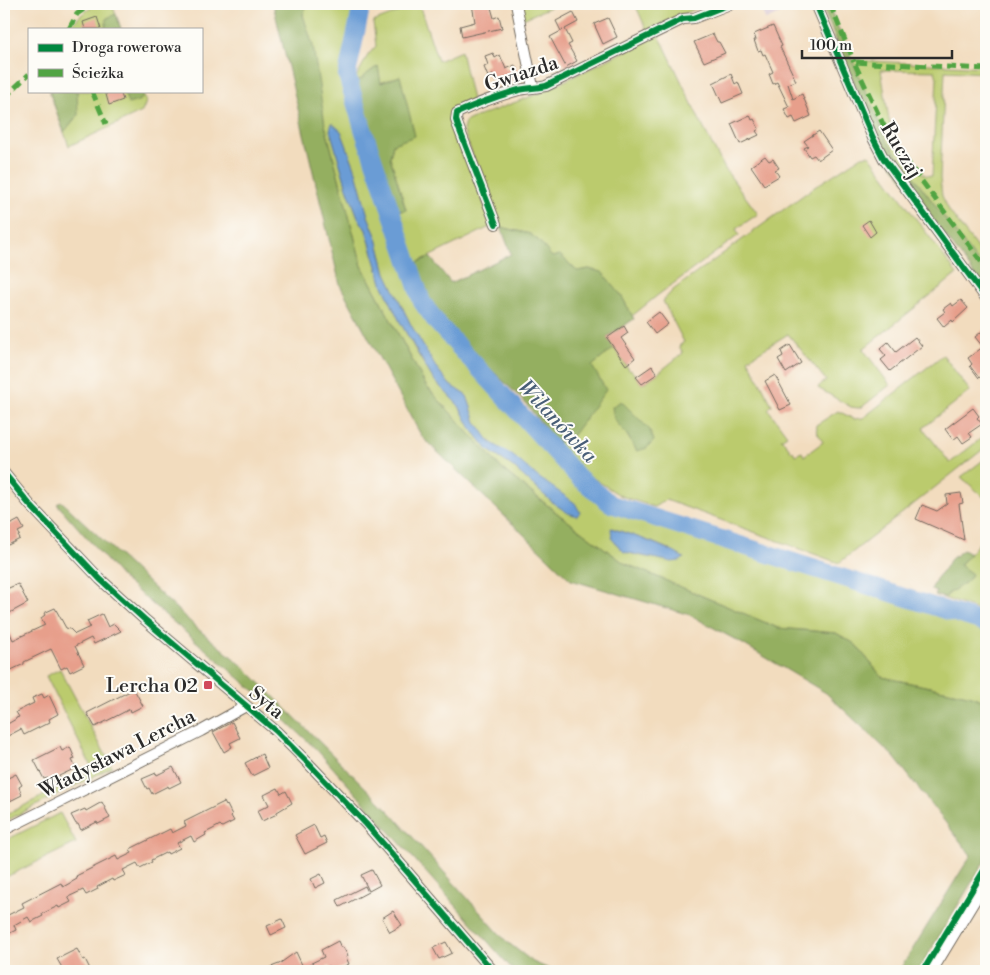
<svg xmlns="http://www.w3.org/2000/svg" width="990" height="975" font-family="'Libre Bodoni',serif">
<style>
.industrial{fill:#d1bdcc}
.green{fill:#bbcb6d;stroke:#737b4c;fill-rule:evenodd}
.forest{fill:#94af60;stroke:#606d46}
.water{fill:#6b9cd5;stroke:#4b6480}
.lines{fill:none;stroke-linecap:round;stroke-linejoin:round}
.river{stroke:#6b9cd5;stroke-width:18}
.building{fill:#e79f8b}
.minor-casing{stroke:#71695e;stroke-width:12}
.minor{stroke:#fff;stroke-width:10}
.quiet{stroke:#51a443;stroke-width:5;stroke-dasharray:10 5;stroke-linecap:butt}
.cycleway-casing{stroke:#fdfcf7;stroke-width:9}
.cycleway{stroke:#00873e;stroke-width:6}
.poi-dot{fill:#d1495b;stroke:#fdfcf7;stroke-width:2}
.labels{text-anchor:middle;stroke-width:4;stroke-linejoin:round;paint-order:stroke}
.street-label{font-size:20px;fill:#2b2b2b;stroke:#fdfcf7}
.poi-label{font-size:20px;fill:#2b2b2b;stroke:#fdfcf7;text-anchor:end}
.water-label{font-size:21px;font-style:italic;fill:#485e77;stroke:#fdfcf7}
</style>
<rect width="100%" height="100%" fill="#fdfcf7"/>
<filter id="ink" filterUnits="userSpaceOnUse"><feTurbulence type="fractalNoise" baseFrequency=".02" numOctaves="2"/><feDisplacementMap in="SourceGraphic" scale="10" xChannelSelector="R" yChannelSelector="G"/><feConvolveMatrix kernelMatrix="1 2 1 2 8 2 1 2 1" color-interpolation-filters="sRGB"/></filter>
<filter id="wash" filterUnits="userSpaceOnUse"><feTurbulence type="fractalNoise" baseFrequency=".0096" numOctaves="4" result="noise"/><feDisplacementMap in="SourceGraphic" scale="20" xChannelSelector="R" yChannelSelector="G"/><feGaussianBlur stdDeviation="1.12" result="paint"/><feColorMatrix in="noise" values="0 0 0 0 0 0 0 0 0 0 0 0 0 0 0 0 0 1.4 0 .05"/><feComposite in="paint" operator="in"/></filter>
<g filter="url(#wash)">
<rect width="100%" height="100%" fill="#f2dcbe"/>
<path class="industrial" d="M758,4H802L766,20Z"/>
<path class="green" d="M96,4H112L121,29H67L81,15Z
M306,4H357L343,76L352,111L416,306L573,479L599,499L617,510L986,631V702L972,696L882,677L855,644L836,633L778,628L624,563L557,513L502,469L426,386L362,266L325,125L303,15ZM330,130L341,131L355,168L368,216L377,238L386,273L411,325L435,366L450,385L467,396L476,422L490,442L512,456L538,477L553,503L512,466L488,450L470,427L459,406L433,379L417,353L400,322L383,286L366,230L358,217L347,188ZM612,528L652,542L671,550L647,557L624,552L612,539Z
M419,4L438,61L461,51L473,104L451,112L455,128L492,226L414,264L399,211L406,210L390,157L393,144L400,76L380,83L378,66L360,80L354,81L368,55L376,46L373,22Z
M519,4H557L523,19Z
M635,4H706L647,31Z
M658,35L663,43L702,125L725,169L758,214L736,229L739,235L658,295L632,316L621,295L589,269L577,272L560,256L552,258L539,241L530,234L501,227L463,130L465,122L471,119L540,93Z
M852,60L986,67V73L945,71L940,178L942,196L950,212L986,260V273L887,141ZM881,70L935,71L937,78L932,176L925,175L919,170L894,134L889,120Z
M49,91H142L146,102L142,112L69,146Z
M869,155L957,274L863,349L890,385L862,407L858,408L851,407L818,388L819,386L826,381L825,379L788,334L748,359L772,405L768,409L787,435L781,439L786,444L792,452L793,451L795,455L802,452L804,456L823,442L816,430L817,429L816,425L838,411L854,419L863,418L943,355L970,391L923,428L950,463L984,436L986,439V447L839,563L666,500L654,507L621,496L582,471L557,443L573,435L591,366L614,348L630,371L631,370L642,384L657,374L683,353L679,346L684,342L663,301L673,290L813,188L862,156ZM621,401L650,430L637,451L627,435Z
M986,458V499L961,477Z
M986,535V613L944,598L955,589L964,584L960,565Z
M60,669L112,767L4,822V816L93,770L46,676Z
M60,813L76,843L4,878V841Z"/>
<path class="forest" d="M273,4H306L303,15L313,46L325,125L362,266L426,386L502,469L557,513L624,563L778,628L836,633L855,644L882,677L972,696L986,702V859L918,971H899L971,855L894,757L826,693L736,640L690,615L571,580L422,437L340,285Z
M821,4H828L887,141L986,273V290L891,163L875,132Z
M116,14L121,29H105L107,18Z
M378,66L381,83L400,76L415,136L393,144L390,157L406,210L399,211L374,147L362,101L357,90L354,81L360,80L368,73Z
M49,91H77L78,115L64,132Z
M124,91H142L144,97L138,101L128,104Z
M501,227L530,234L539,241L552,257L560,255L577,271L589,269L602,272L621,295L634,319L607,337L614,348L592,366L606,390L573,435L557,443L523,400L478,357L428,301L414,264L430,257L451,283L511,254Z
M621,401L650,430L654,441L647,448L637,451L627,435L614,419L612,407Z
M61,501L198,629L244,667L390,812L506,941L533,962L554,971H514L317,750L253,690L123,579L57,504Z
M963,550L970,554L960,565L972,574C967,584 962,584 954,590C950,592 947,595 944,598L935,595L937,592L931,590L936,579L942,572L951,559Z"/>
<path class="water" d="M332,123L341,131L355,168L368,216L377,238L386,273L411,325L435,366L450,385L467,396L476,422L490,442L512,455L538,477L575,503L580,512L577,516L568,513L553,503L512,466L488,450L470,427L459,406L433,379L400,322L383,286L366,230L358,217L347,188L330,130Z
M611,528C637,537 661,544 684,558L680,561L672,562L624,552L612,539Z"/>
<g class="lines">
<path class="river" d="M362,4L347,75L363,129L422,302L437,323L578,477L611,504L986,623"/>
</g>
<g id="blocks">
<path class="building" d="M472,4H490L494,18L499,16L502,28L462,37L460,26L475,22Z
M573,12L578,22L565,29L572,43L568,45L577,61L566,67L550,37L563,30L561,31L556,21Z
M97,17L101,29H85L83,22Z
M608,18L617,37L603,44L594,24Z
M773,26L782,46L780,47L796,81L788,84L793,99L802,94L811,116L796,123L793,117L789,119L784,109L789,107L777,82L773,84L769,74L773,72L765,54L763,55L761,50L758,51L754,40H756L754,34Z
M713,34L717,42H719L725,53L704,62L694,42Z
M493,53L495,58L500,55L506,69L515,65L519,76L504,82L503,79L496,82L493,75L488,77L484,67L488,65L485,56Z
M731,74L735,84L738,82L743,94L722,103L713,83Z
M105,91H120L123,100L109,105Z
M750,115L752,120L754,119L759,129L756,131L759,135L740,144L731,124Z
M819,131L832,150L818,160L814,155L810,157L804,148L808,146L804,141Z
M765,156L769,161L773,159L779,168L775,170L779,176L764,185L751,166Z
M869,220L876,232L870,237L862,225Z
M961,300L968,308L953,322L952,320L944,327L937,318L945,312L943,309L951,303L953,306Z
M659,312L668,324L655,334L646,322Z
M624,326L628,333L621,338L635,358L626,365L607,338Z
M986,328V372L979,378L970,366L972,364L968,358L983,347L975,337Z
M915,337L922,346L890,371L881,360L886,356L880,349L888,342L896,352Z
M790,345L801,363L786,373L778,359L783,356L781,351Z
M652,366L657,374L642,384L636,377Z
M775,375L791,405L780,410L765,381Z
M973,408L979,416L977,418L982,424L969,433L972,437L963,443L958,436L953,440L945,429Z
M961,493L963,503L959,504L964,540L916,519L922,505L937,511L947,504L946,495Z
M19,520L24,529L18,532L20,535L18,536L20,539L8,545L4,539V528Z
M18,584L28,603L4,616V590Z
M55,608L66,628L70,629L75,634L90,627L87,621L102,614L108,627L114,624L121,631L94,644L91,638L75,646L84,665L70,672L67,666L61,669L51,649L24,662V664L9,671L4,660V636L10,633L13,640L45,625L41,618L45,615L44,613Z
M134,689L143,706L131,712L130,709L95,727L87,713Z
M42,694L44,698L49,695L58,714L49,719L50,722L24,735L21,729L4,738V726L16,719V718L19,717L16,712L34,703L32,698Z
M232,722L240,738L230,743L232,747L224,752L213,732Z
M60,747L62,751L70,747L75,759L72,760L76,768L59,776L60,778L50,782L48,778L44,779L34,760Z
M262,754L268,768L252,776L245,763Z
M173,767L181,782L169,788L168,786L152,794L149,788L147,789L142,779L156,773L157,775Z
M16,774L22,785L19,787L22,795L4,804V780Z
M278,788L281,794L286,791L292,803L277,812V814L262,821L257,811L269,805L264,795Z
M102,802L110,818L98,824L97,822L81,830L78,824H76L71,815L85,809L86,811Z
M224,802L226,806L227,805L232,815L231,816L234,821L222,827L220,825L213,829L205,833L206,835L194,842L191,836L177,843L180,848L168,854L167,852L151,860L152,862L140,868L137,863L123,870L126,875L113,881L112,879L97,887L98,889L86,895L83,890L68,897L71,902L59,908L58,906L42,914L43,916L31,922L28,917L14,925L16,930L4,936V917L24,907L22,903L61,883L63,887L77,879L76,876L116,856L118,860L132,853L130,849L170,829L172,833L186,826L184,822Z
M314,825L320,838L324,836L327,843L305,854L295,835Z
M372,870L380,885L369,891L361,875Z
M321,874L325,883L315,888L311,879Z
M365,886L368,892L340,907L337,900Z
M393,911L402,925L390,932L382,918Z
M282,919L286,928L271,935L267,926Z
M338,941L341,948L343,947L348,956L346,957L349,964L335,971H332L329,966L318,971H260L279,964L296,952L303,967L324,957L321,950Z
M446,942L452,953L439,959L433,948Z
M77,949L83,960L85,959L90,969L85,971H64L57,959Z"/>
</g>
</g>
<g filter="url(#ink)">
<use href="#blocks" fill-opacity="0" stroke="#71695e" stroke-width="1"/>
<g class="lines">
<defs>
<path id="minor" d="M516,4L533,87
M816,4L873,138L884,159L986,298
M496,224L458,126L456,120L457,113C474,105 501,95 519,90C528,88 538,88 546,86L683,19L694,18L730,4
M4,473L30,505L100,579L144,619L276,731L308,763L366,824L493,971
M4,830L201,731L246,706
M932,971L986,882"/>
</defs>
<use href="#minor" class="minor-casing"/>
<use href="#minor" class="minor"/>
<path class="quiet" d="M830,4L854,62
M69,29L77,14L91,4
M986,69L854,62L883,124L893,142L986,268
M92,91L106,124
M4,98L29,74"/>
<defs>
<path id="cycleway" d="M816,4L873,138L884,159L986,298
M496,224L458,126L456,120L457,113C474,105 501,95 519,90C528,88 538,88 546,86L683,19L694,18L730,4
M4,473L30,505L100,579L144,619L276,731L308,763L366,824L493,971
M923,971L986,867"/>
</defs>
<use href="#cycleway" class="cycleway-casing"/>
<use href="#cycleway" class="cycleway"/>
</g>
</g>
<rect class="poi-dot" x="203" y="680" width="10" height="10" rx="2.5"/>
<g class="labels">
<g class="street-label">
<text transform="translate(521 73) rotate(-18)" y="7">Gwiazda</text>
<text transform="translate(902 150) rotate(59)" y="7">Ruczaj</text>
<text transform="translate(267 702) rotate(40)" y="7">Syta</text>
<text transform="translate(117 753) rotate(-27)" y="7">Władysława Lercha</text>
</g>
<g class="poi-label">
<text x="198" y="692">Lercha 02</text>
</g>
<g class="water-label">
<text transform="translate(558 421) rotate(47)" y="7">Wilanówka</text>
</g>
</g>
<rect width="990" height="975" fill="none" stroke="#fdfcf7" stroke-width="20"/>
<rect x="28" y="28" width="175" height="65" fill="#fdfcf7" stroke="#a9a8a5"/>
<rect x="38" y="44" width="25" height="8" fill="#00873e" stroke="#a9a8a5"/>
<text x="72" y="52" font-size="15" fill="#2b2b2b">Droga rowerowa</text>
<rect x="38" y="69" width="25" height="8" fill="#51a443" stroke="#a9a8a5"/>
<text x="72" y="78" font-size="15" fill="#2b2b2b">Ścieżka</text>
<path d="M802 50v8h150v-8" fill="none" stroke="#2b2b2b" stroke-width="2.5"/>
<text x="810" y="50" font-size="15" fill="#2b2b2b" stroke="#fdfcf7" stroke-width="4" paint-order="stroke">100 m</text>
</svg>
